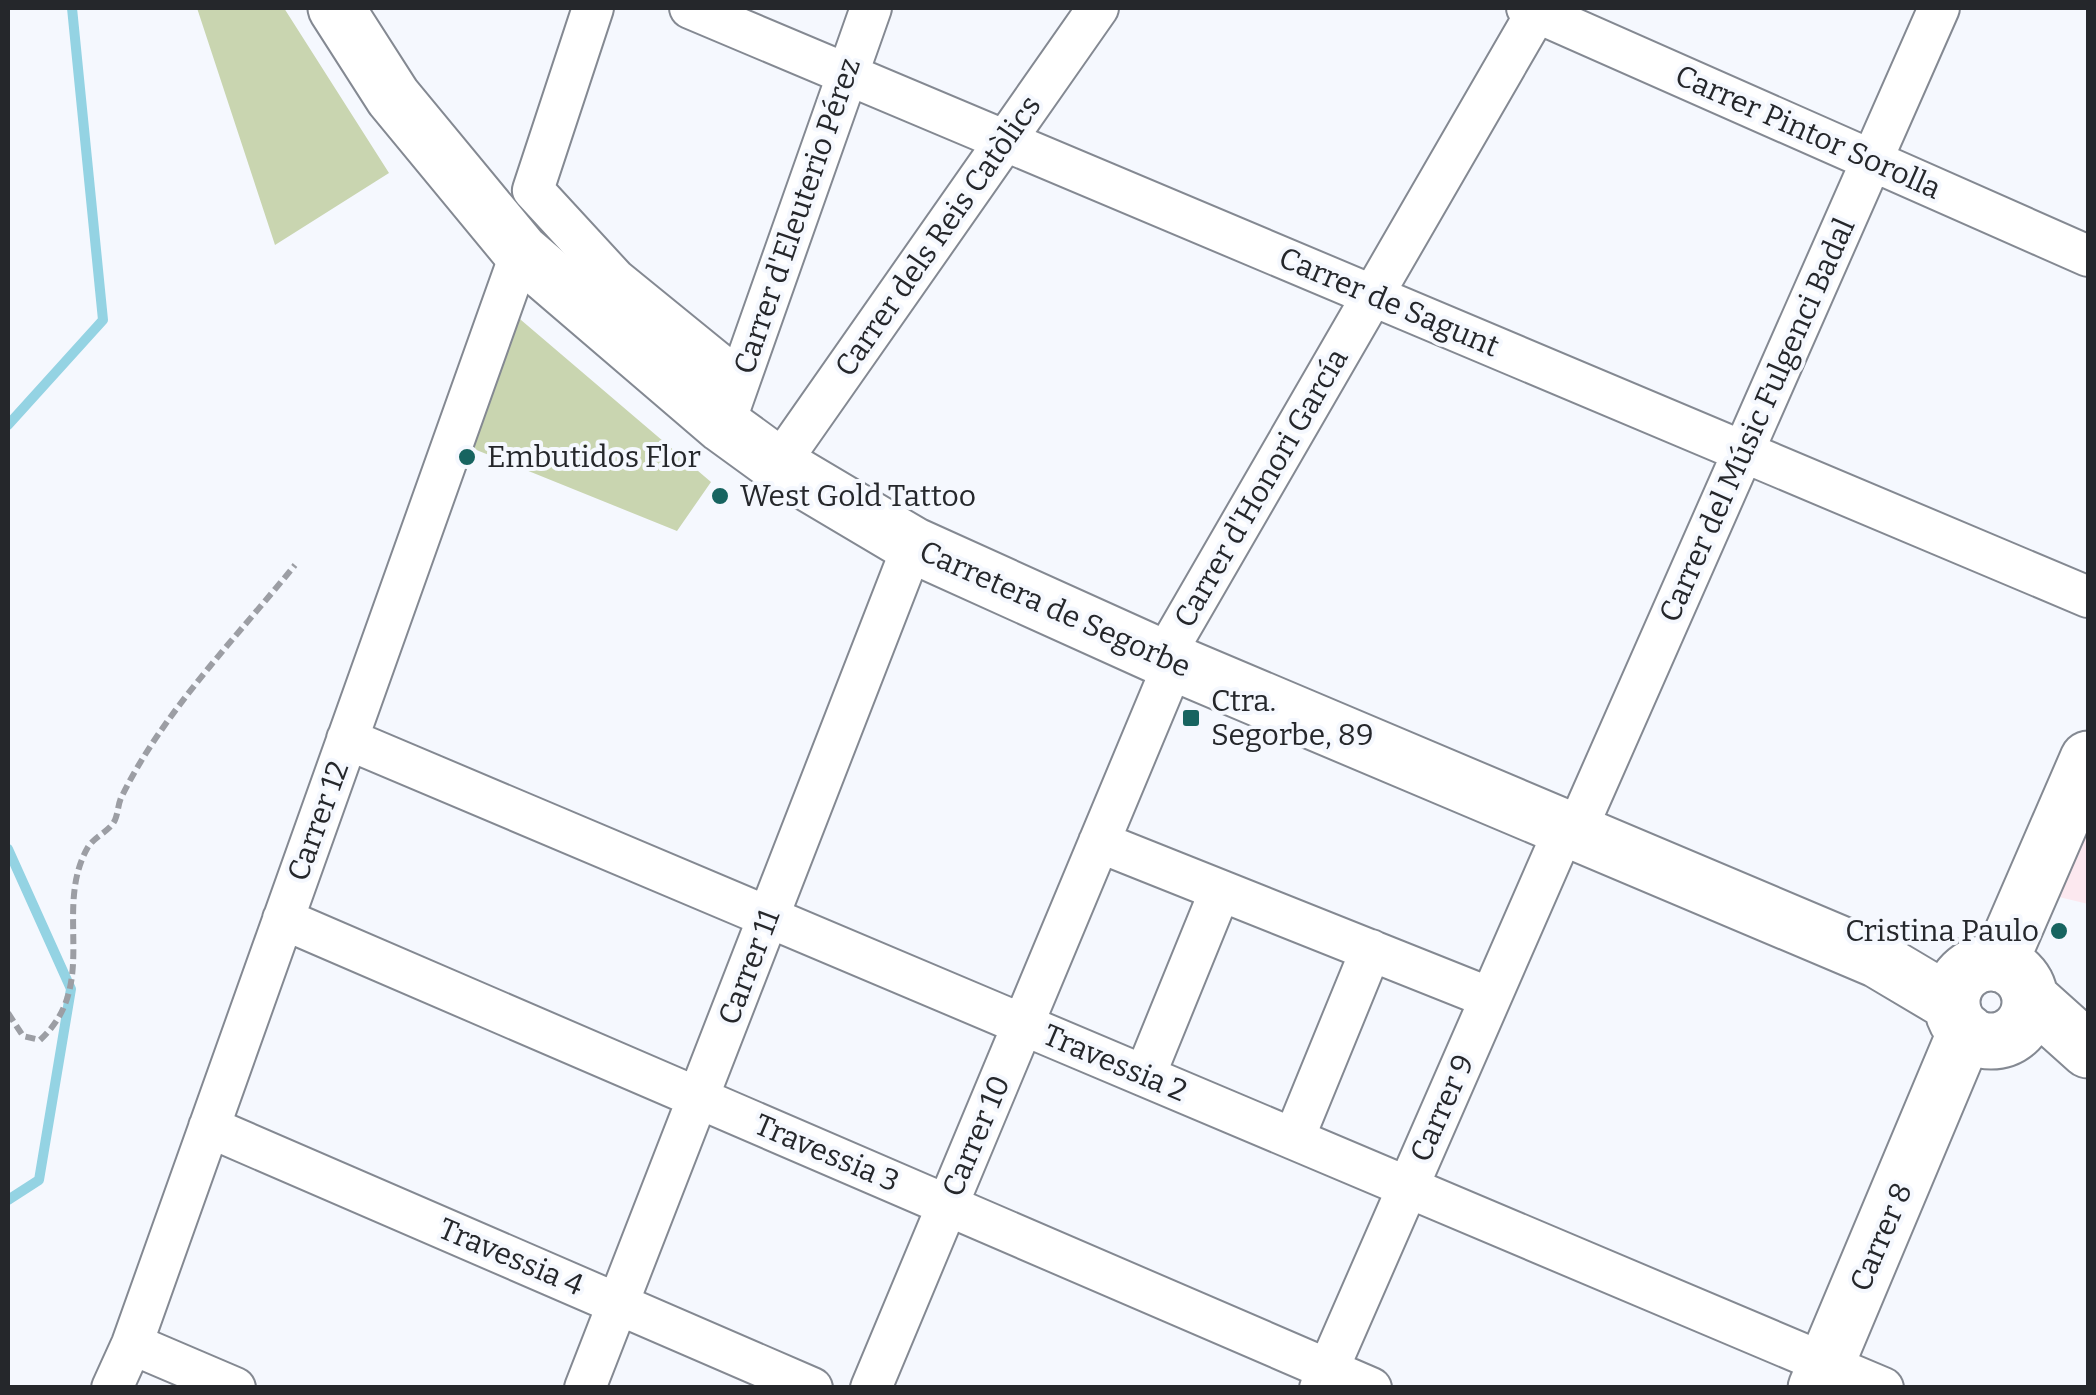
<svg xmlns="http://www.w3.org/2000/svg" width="2096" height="1395" font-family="Bitter,serif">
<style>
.education{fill:#fce8ef}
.green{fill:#c9d5b0}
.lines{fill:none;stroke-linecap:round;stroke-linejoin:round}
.stream{stroke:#94d3e3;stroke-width:10}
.street-casing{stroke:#848992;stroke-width:44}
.secondary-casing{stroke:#848992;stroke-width:59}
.path{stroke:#9c9ea4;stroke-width:6;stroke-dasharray:10 5;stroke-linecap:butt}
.street{stroke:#fff;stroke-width:40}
.secondary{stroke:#fff;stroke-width:55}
.poi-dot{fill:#176460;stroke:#f5f8fe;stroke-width:4}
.labels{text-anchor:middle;stroke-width:8;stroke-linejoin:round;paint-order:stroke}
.street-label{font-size:30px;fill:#25272b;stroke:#f5f8fe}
.poi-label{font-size:30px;fill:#25272b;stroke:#f5f8fe;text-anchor:start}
</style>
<rect width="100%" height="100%" fill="#f5f8fe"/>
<path class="education" d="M2088,819V904L2055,896Z"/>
<path class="green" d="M197,8H284L389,173L275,245Z
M514,314L711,482L677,531L464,445Z"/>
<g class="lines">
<path class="stream" d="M8,425L103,320L72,8
M8,849L71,989L39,1180L8,1200"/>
<defs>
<path id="street" d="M593,8L533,190L615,279L739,380
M690,8L2088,597
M1527,8L2088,256
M731,405L871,8
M778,465L1098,8
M1163,658L1539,8
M347,739L1883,1388
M1575,833L1939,8
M1099,842L1490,998
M283,919L1371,1388
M1145,1075L1220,891
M209,1127L812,1388
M1294,1138L1371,950
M132,1344L235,1388
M112,1388L132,1344L521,252
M585,1388L913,545
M871,1388L1174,663
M1320,1388L1565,828"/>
<path id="secondary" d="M336,8L393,97L521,252L723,425L778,465L913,545L1163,658L1878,960L1952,1004
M1952 1002a39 39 0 1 1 78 0a39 39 0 1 1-78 0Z
M1999,964L2088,759
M2030,998L2088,1050
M1816,1388L1966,1031"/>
</defs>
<use href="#street" class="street-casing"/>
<use href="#secondary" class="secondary-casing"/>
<path class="path" d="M1919,931L1965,942
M8,1013L23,1036L40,1040C101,984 52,910 88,847C95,836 110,831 115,820C118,813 118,805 121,798C162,713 236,638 295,565"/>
<use href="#street" class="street"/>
<use href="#secondary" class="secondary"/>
</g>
<g class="poi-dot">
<circle cx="467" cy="457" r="10"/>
<circle cx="720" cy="496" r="10"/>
<rect x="1181" y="708" width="20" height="20" rx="5"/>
<circle cx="2059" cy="931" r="10"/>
</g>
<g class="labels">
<g class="street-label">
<text transform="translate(1808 132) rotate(24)" y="10">Carrer Pintor Sorolla</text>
<text transform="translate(797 216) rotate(-71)" y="10">Carrer d'Eleuterio Pérez</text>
<text transform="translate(938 236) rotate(-55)" y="10">Carrer dels Reis Catòlics</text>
<text transform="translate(1389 302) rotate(23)" y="10">Carrer de Sagunt</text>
<text transform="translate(1757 420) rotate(-66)" y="10">Carrer del Músic Fulgenci Badal</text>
<text transform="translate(1261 488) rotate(-60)" y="10">Carrer d'Honori García</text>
<text transform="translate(1055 609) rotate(24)" y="10">Carretera de Segorbe</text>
<text transform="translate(318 821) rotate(-70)" y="10">Carrer 12</text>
<text transform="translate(749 967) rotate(-69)" y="10">Carrer 11</text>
<text transform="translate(1115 1063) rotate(23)" y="10">Travessia 2</text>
<text transform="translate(1442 1108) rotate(-66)" y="10">Carrer 9</text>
<text transform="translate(976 1136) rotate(-67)" y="10">Carrer 10</text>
<text transform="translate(827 1153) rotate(23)" y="10">Travessia 3</text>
<text transform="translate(1881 1237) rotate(-67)" y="10">Carrer 8</text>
<text transform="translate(511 1257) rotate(23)" y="10">Travessia 4</text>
</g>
<g class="poi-label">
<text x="487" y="467">Embutidos Flor</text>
<text x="740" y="506">West Gold Tattoo</text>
<text x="1211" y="711">Ctra.<tspan x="1211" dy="34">Segorbe, 89</tspan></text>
<text x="2039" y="941" text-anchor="end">Cristina Paulo</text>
</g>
</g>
<rect width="2096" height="1395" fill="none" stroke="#25272b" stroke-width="20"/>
</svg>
